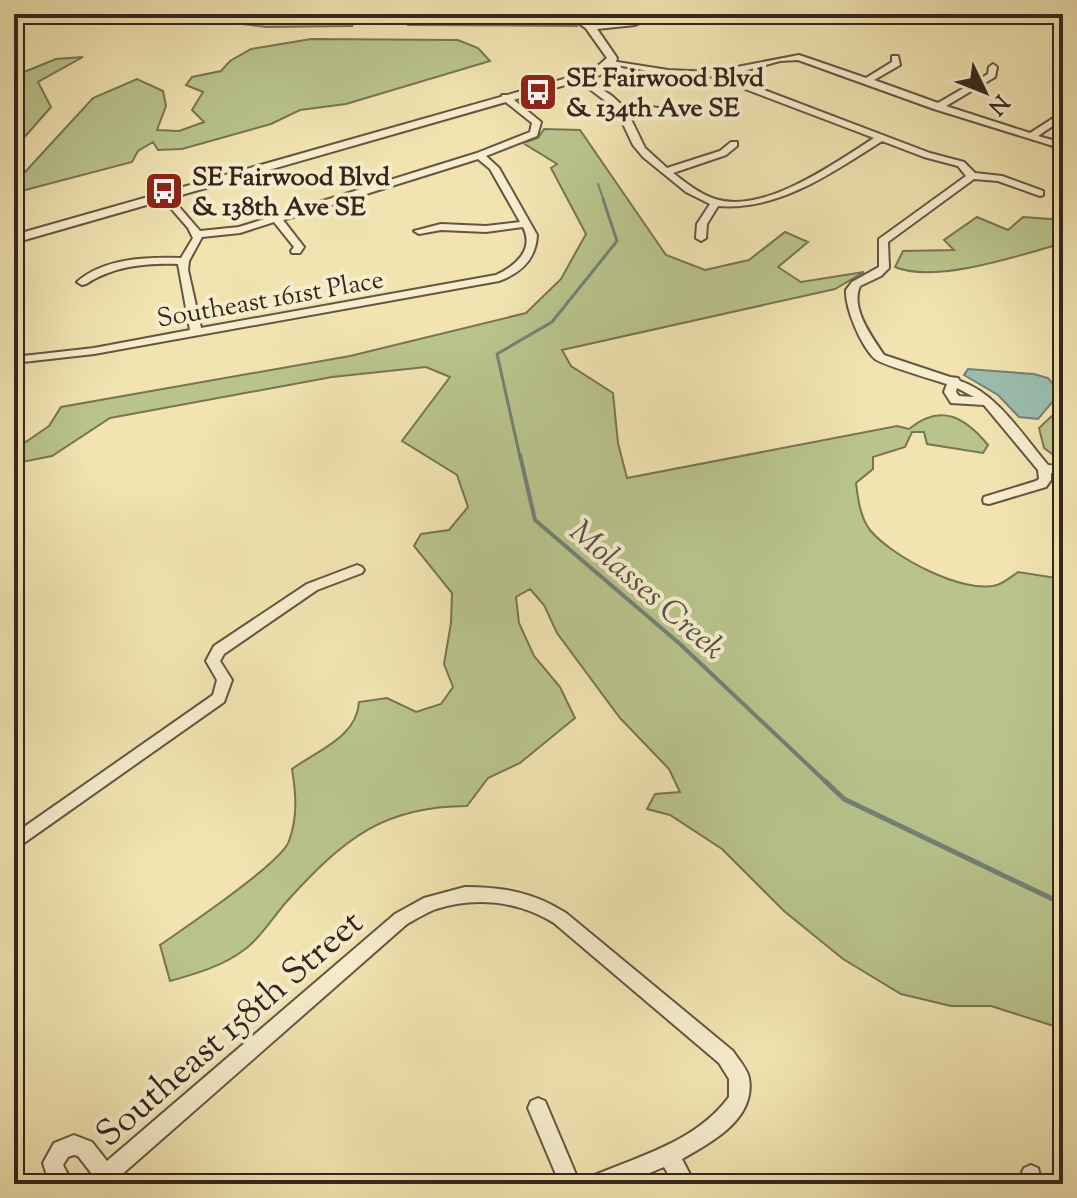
<svg xmlns="http://www.w3.org/2000/svg" width="1077" height="1198" font-family="'Sorts Mill Goudy',serif">
<style>
.green{fill:#b9c48c;stroke:#787454;stroke-width:2}
.water{fill:#9bbeb0;stroke:#738175;stroke-width:2}
.lines{fill:none;stroke-linecap:round;stroke-linejoin:round}
.stream-far3{stroke:#738175;stroke-width:2}
.stream-far2{stroke:#738175;stroke-width:3}
.stream-far1{stroke:#738175;stroke-width:4}
.stream{stroke:#738175;stroke-width:5}
.minor-casing{stroke:#655542;stroke-width:4}
.tertiary-casing{stroke:#655542;stroke-width:4}
.minor{fill:#f6edcc;fill-rule:evenodd}
.tertiary{fill:#f6edcc;fill-rule:evenodd}
.labels{text-anchor:middle;stroke-width:8;stroke-linejoin:round;paint-order:stroke}
.far-poi-label{font-size:26px;font-weight:bold;fill:#36251d;stroke:#f6edcc;text-anchor:start}
.far-street-label{font-size:26px;fill:#36251d;stroke:#f6edcc}
.water-label{font-size:32px;font-style:italic;fill:#545349;stroke:#f6edcc}
.near-street-label{font-size:36px;fill:#36251d;stroke:#f6edcc}
</style>
<rect width="100%" height="100%" fill="#f1e4b1"/>
<filter id="stains"><feTurbulence type="fractalNoise" baseFrequency=".0025" numOctaves="4"/><feColorMatrix values="0 0 0 0 .2 0 0 0 0 .09 0 0 0 0 .02 0 0 0 .5 -.17"/></filter>
<radialGradient id="worn" r=".72"><stop offset=".6" stop-color="#630" stop-opacity="0"/><stop offset="1" stop-color="#630" stop-opacity=".3"/></radialGradient>
<path class="green" d="M91,14H327L353,26L266,27L205,19H133Z
M412,14H552L578,26L408,25V15Z
M311,39L458,40L478,48L490,61L346,104L300,110L271,124L182,149L158,150L153,142L138,151L132,162L14,193V184L93,98L137,79L163,91L166,106L157,130L179,131L204,122L192,110L203,92L186,85L192,77L221,71L230,61L251,49Z
M83,57L38,82L51,107L14,149V76L56,59Z
M544,129L580,130L666,255L705,270L749,260L785,232L808,242L778,267L801,282L864,272L835,289L562,350L571,366L613,393L618,443L627,478L897,426L909,429C941,403 965,417 988,445L983,453L927,444L924,432H912L905,447L873,457V469L856,483C858,499 860,517 870,530C891,556 964,595 997,585C1004,583 1012,576 1018,572L1063,579V1029L991,1006H951L901,994L843,959L784,911L722,849L670,815L647,809L655,794L680,792L669,769L620,718L557,633L544,605L530,589L516,597L519,623L534,656L560,687L575,718L520,763L488,778L467,806C383,806 343,840 289,899C274,915 261,938 244,950C223,966 195,974 170,981L160,945C183,929 282,863 289,841C298,816 296,794 292,769C318,750 357,737 359,702L387,698L416,712L441,704L453,687L444,664L451,623L452,593L414,546L421,534L449,530L468,507L457,475L402,441L450,377L426,367L332,377L110,418L52,456L22,462L14,450L49,426L61,407L350,356L526,313L561,279L586,234L551,168L557,164L523,143L538,138Z
M977,217L1008,230L1023,217L1063,220V243C1021,255 935,284 895,267L903,251L954,250L944,240Z
M1063,413V462L1044,448L1039,428L1053,415Z"/>
<path class="water" d="M968,369L1034,374L1048,378L1060,393L1038,419L1019,417L998,395L964,375Z"/>
<g class="lines">
<path class="stream-far3" d="M598,184L604,201"/>
<path class="stream-far2" d="M520,457L497,354L552,322L617,241L603,199"/>
<path class="stream-far1" d="M520,455L535,520L680,644L827,783"/>
<path class="stream" d="M825,781L844,799L1063,904"/>
<defs>
<path id="minor" d="M392,14H400V23H394Z
M566,14H575L594,27L587,29Z
M927,14H957C950,18 934,18 927,14Z
M799,55L866,78L892,62V56H898L900,65L874,80L938,103L988,74L989,67L993,64L997,67L995,77L946,106L1030,133L1063,112V119L1038,136L1063,143V149L934,109L798,60L780,61L733,74L751,85L930,153L964,162L975,173L1002,176L1043,191V195L1040,196L998,181L974,179L888,242L889,268L881,276L860,286C850,308 872,337 884,355L950,377L958,378L960,381C998,394 1022,435 1048,465L1063,466V474L1051,473V480L1046,487L989,504L984,503L983,500L984,497L1036,481L1039,479L1038,470L984,405L951,403L944,392L947,384C934,380 883,365 875,359C861,346 845,308 846,290L852,282L879,267V239L966,176L958,166L924,157L882,141C833,172 779,211 718,206L707,224L706,238L701,241L696,238L697,224L710,204L686,192L643,157L633,145L616,109L575,78L582,76L612,96L625,108L646,106L664,109V113C652,114 640,112 628,113L645,148L667,168L720,151L731,142H737V146L726,155L673,173C685,182 699,194 715,199C763,215 835,163 874,138L745,89L723,76L696,77L668,75L607,63L611,61L668,70L711,72ZM957,388L974,397L959,396L956,392Z
M502,95H508L541,122L537,136L486,156L499,168L537,235C536,259 521,273 499,281L94,354L14,363V357L94,348L190,330L178,264C145,263 114,266 86,284L82,285L77,282C104,258 146,257 181,258L193,238L188,228L162,198V194H168L200,231L239,227L477,153L530,132L532,123L502,99ZM478,159L490,169L520,222L486,226L441,224L414,231L419,234L441,230L486,232L523,227C535,250 515,266 496,275L201,328L188,270L189,261L202,237L240,233L274,222L294,247L291,251L292,253H300L304,247L283,220Z
M357,565L362,567L364,570L362,573L317,590L224,654L220,661L232,680L224,702L14,850V834L213,695L217,680L206,661L214,646L307,584Z
M465,887C503,887 533,892 566,913L733,1051C738,1059 747,1068 749,1078C756,1119 712,1142 682,1159L695,1184H674L664,1167L623,1184H587L590,1177C639,1156 696,1142 729,1097V1079L719,1063L554,923C519,901 475,896 436,909C426,913 416,919 407,924L111,1184H86L92,1174L78,1156L74,1155L68,1157L63,1165L73,1184H50L49,1182L43,1163L54,1143L74,1135L92,1142L107,1161L395,914L424,898Z
M538,1098L545,1101L580,1184H560L528,1108L531,1101Z
M1031,1165L1038,1168L1042,1184H1022L1021,1175L1024,1168Z"/>
<path id="tertiary" d="M647,14H661L635,25L597,29L617,58L615,65L600,75L14,243V235L592,71L607,58L585,27L586,25L633,19Z"/>
</defs>
<use href="#minor" class="minor-casing"/>
<use href="#tertiary" class="tertiary-casing"/>
<use href="#minor" class="minor"/>
<use href="#tertiary" class="tertiary"/>
</g>
<defs>
<symbol id="bus-square" viewBox="-11 -11 22 22"><rect x="-9" y="-9" width="18" height="18" rx="4" fill="#8f2418" stroke="#f6edcc"/><path d="M-5-6H5V4H4V6H2V4H-2V6H-4V4H-5ZM-3.5-4V0h7V-4ZM-3.5 1.2v1.5H-2V1.2ZM2 1.2v1.5H3.5V1.2Z" fill="#fff"/></symbol>
</defs>
<g fill-rule="evenodd">
<use href="#bus-square" x="516" y="70" width="44" height="44"/>
<use href="#bus-square" x="142" y="169" width="44" height="44"/>
</g>
<g class="labels">
<g class="far-poi-label">
<text x="566" y="86">SE Fairwood Blvd<tspan x="566" dy="30">&amp; 134th Ave SE</tspan></text>
<text x="192" y="185">SE Fairwood Blvd<tspan x="192" dy="30">&amp; 138th Ave SE</tspan></text>
</g>
<g class="far-street-label">
<text transform="translate(270 298) rotate(-10)" y="9">Southeast 161st Place</text>
</g>
<g class="water-label">
<text transform="translate(648 589) rotate(41)" y="11">Molasses Creek</text>
</g>
<g class="near-street-label">
<text transform="translate(228 1027) rotate(-41)" y="13">Southeast 158th Street</text>
</g>
</g>
<rect width="1077" height="1198" fill="none" stroke="#f1e4b1" stroke-width="48"/>
<rect x="16" y="16" width="1045" height="1166" fill="none" stroke="#36251d" stroke-width="4"/>
<rect x="24" y="24" width="1029" height="1150" fill="none" stroke="#36251d" stroke-width="2"/>
<g transform="translate(985 92) rotate(133)" stroke="#f6edcc" stroke-width="6" paint-order="stroke">
<path d="M0-6L14 30L0 20L-14 30Z" fill="#36251d"/>
<text y="-12" font-size="22" font-weight="bold" text-anchor="middle" fill="#36251d">N</text>
</g>
<rect width="100%" height="100%" filter="url(#stains)"/>
<rect width="100%" height="100%" fill="url(#worn)"/>
</svg>
